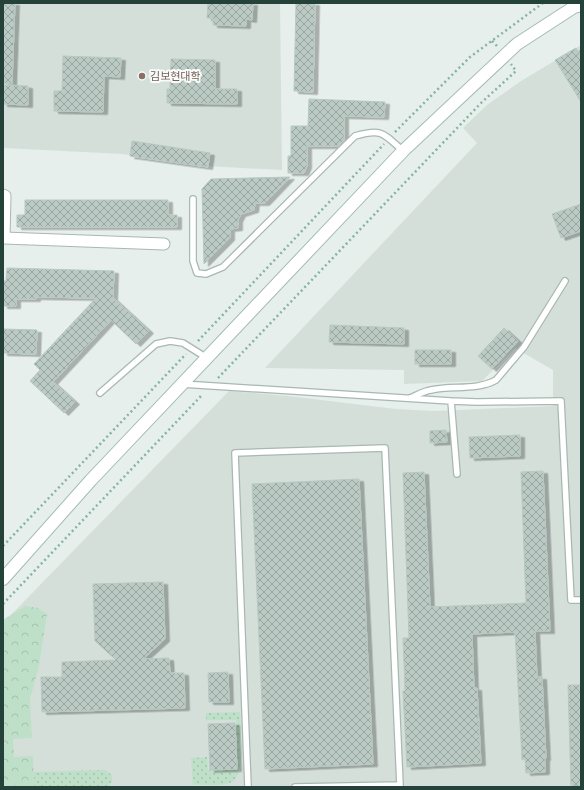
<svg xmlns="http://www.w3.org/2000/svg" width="584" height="790" font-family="Manrope,'Noto Sans KR',sans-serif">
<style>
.built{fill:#d4dfda}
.grass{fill:url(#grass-dots)}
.forest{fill:url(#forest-crowns)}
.building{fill:url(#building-cross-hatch);stroke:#b8c9c2;filter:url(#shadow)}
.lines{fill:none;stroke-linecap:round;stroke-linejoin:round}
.service-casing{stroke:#a8b8b2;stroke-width:8}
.minor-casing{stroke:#a8b8b2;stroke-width:13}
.secondary-casing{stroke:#a4bbb3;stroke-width:14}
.path{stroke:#86b3a5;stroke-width:2.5;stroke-dasharray:2 3;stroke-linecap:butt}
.service{stroke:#fff;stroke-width:5.5}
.minor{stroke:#fff;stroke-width:11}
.secondary{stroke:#fff;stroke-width:12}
.education-dot{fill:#8d6e63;stroke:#f7fbf9;stroke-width:1.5}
.labels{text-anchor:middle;stroke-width:4;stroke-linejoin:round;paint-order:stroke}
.education-label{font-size:11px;fill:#785e54;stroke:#f7fbf9;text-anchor:start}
</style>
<defs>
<pattern id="grass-dots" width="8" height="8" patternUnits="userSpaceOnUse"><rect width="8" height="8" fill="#bfe0c8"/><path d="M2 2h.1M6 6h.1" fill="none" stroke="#a4c1ad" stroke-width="1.8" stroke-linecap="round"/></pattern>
<pattern id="forest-crowns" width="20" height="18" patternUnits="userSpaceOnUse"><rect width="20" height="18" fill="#bfe0c8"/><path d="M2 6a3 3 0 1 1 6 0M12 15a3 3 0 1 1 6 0" fill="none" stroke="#a4c1ad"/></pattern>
<pattern id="building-cross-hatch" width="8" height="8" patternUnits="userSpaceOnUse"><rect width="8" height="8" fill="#bbcac4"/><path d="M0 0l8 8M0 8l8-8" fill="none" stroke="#98a6a0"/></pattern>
<filter id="shadow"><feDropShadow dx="4.5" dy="2.5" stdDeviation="0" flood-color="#0004"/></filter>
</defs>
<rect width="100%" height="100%" fill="#e6efeb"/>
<path class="built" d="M3,3H280L282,170L187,165L123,154L3,148Z
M581,45V787H3V623L229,391L288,396L396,409L434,411L553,406V370L515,348L482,381L404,384V370L265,368L477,143L463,128L487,105L521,81Z"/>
<path class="grass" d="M240,712C240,727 247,776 230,783C220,787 204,784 193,785L191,758L207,757L208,770H238L236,720H206V713Z
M103,770C112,771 116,780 108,787H34L33,772Z"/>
<path class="forest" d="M25,606L38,608L47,614L39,666L30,699L32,738L13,739L14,757L33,756L34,787H3V620Z"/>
<path class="building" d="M3,3H15L12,84L3,83Z
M208,3H253L252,20L246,19V26L213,25V18H207Z
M296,3H315L313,92L294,91Z
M576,48L581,56V102L555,60Z
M63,56L121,58L120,77L104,76L103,112L54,111V91H62Z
M171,59L215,60V89H237V104L167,103V89H170Z
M3,85L28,86V105L3,104Z
M309,99L385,102L384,117L344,116V141L339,146H307V166L304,173H288V156H291V126H308Z
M132,141L210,153L208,167L130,156Z
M290,177L265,203H255L254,210L241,214L238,220V228L230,229V238L204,264L202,189L211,179Z
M25,200H168V215H177V227H17V215H25Z
M581,204V231L561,238L552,214Z
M7,268L114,271L113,298L149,331L136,344L111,320L53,382L75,402L64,413L30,381L40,370L34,364L96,298L36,297V299H16V306H3V281H6Z
M330,325L404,328V344L329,342Z
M504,328L518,341L492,369L478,356Z
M3,329L37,330L36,354L3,353Z
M415,350H451V364H415Z
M446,430L447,442L430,443V431Z
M520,435V456L470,458L469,437Z
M543,471L550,631H535L537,677H542L546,758H545V772L526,773L525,759L522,760L515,632L472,634L474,688H477L481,763L407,767L403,691H405L403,638H409L403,473L424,472L430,607L526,603L521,472Z
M359,479L373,764L265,769L252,484Z
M163,582L165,639L143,659L169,658L170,673H184L185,708L42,712L41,677H62V662L116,660L95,641L93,584Z
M228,672L229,702H209L208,673Z
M568,685H581V787H571Z
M235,723L237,769L210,770L208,724Z"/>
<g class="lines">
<defs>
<path id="service" d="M193,199V261L197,273L206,274L223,267L355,136C382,128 383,133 403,151
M182,384L451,401L457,474
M100,393L156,344L170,341L183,343L207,358
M410,398C417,395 424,391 431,390C452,385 476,391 496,380L524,347L565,281
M451,401L477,402L561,401L571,600H581
M248,787L235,453L385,448L400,785L295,787"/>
<path id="minor" d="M3,195L5,196L4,238L164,244"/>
<path id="secondary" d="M3,579L91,480L403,151L517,44L574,7L581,5"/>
</defs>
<use href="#service" class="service-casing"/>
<use href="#minor" class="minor-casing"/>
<use href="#secondary" class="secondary-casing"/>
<path class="path" d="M492,41L497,46
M395,132L470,57L543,3
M198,341L384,144
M218,378L482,102L516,71L511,64
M3,546L186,354
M3,604L202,395"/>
<use href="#service" class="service"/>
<use href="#minor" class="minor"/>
<use href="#secondary" class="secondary"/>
</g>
<circle class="education-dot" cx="142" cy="76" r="4"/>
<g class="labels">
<g class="education-label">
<text x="150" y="80">김보현대학</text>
</g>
</g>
<rect width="584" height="790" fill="none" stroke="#24423a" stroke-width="8"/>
</svg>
